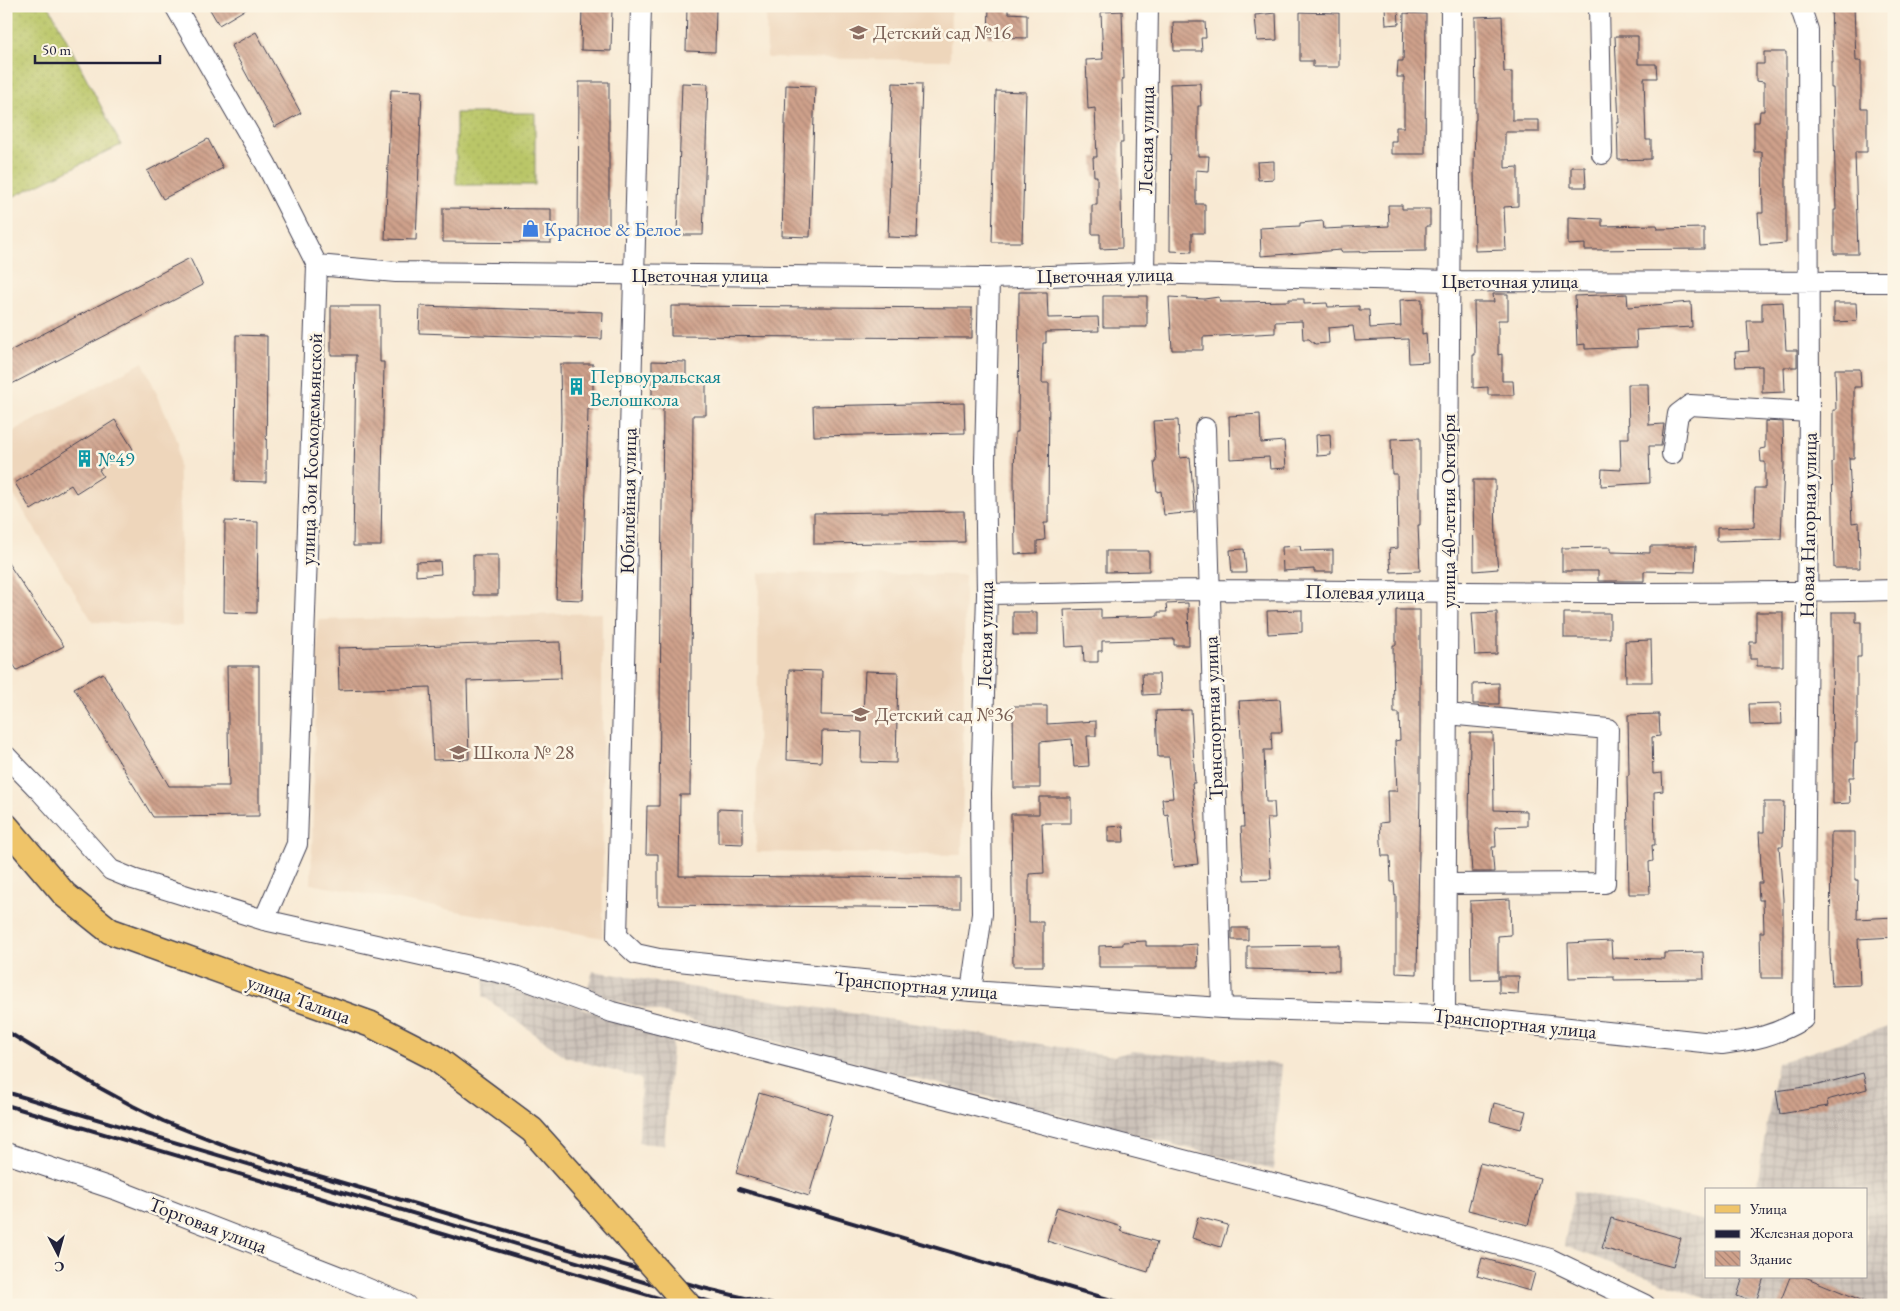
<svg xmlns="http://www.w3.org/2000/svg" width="1900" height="1311" font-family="'EB Garamond',serif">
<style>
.built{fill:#eed6bb}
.industrial{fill:url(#industrial-grid)}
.grass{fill:url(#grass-dots);stroke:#6e7452}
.building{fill:url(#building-back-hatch)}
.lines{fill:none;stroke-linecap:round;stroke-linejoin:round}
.minor-casing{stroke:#424052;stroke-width:22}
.major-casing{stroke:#424052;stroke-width:28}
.minor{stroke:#fff;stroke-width:20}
.major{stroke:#efc469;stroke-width:25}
.rail{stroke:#22223b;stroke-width:4}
.major-bridge-casing{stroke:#424052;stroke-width:28;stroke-linecap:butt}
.major-bridge{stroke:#efc469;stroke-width:25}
.labels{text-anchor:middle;stroke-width:5;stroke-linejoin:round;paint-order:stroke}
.education-label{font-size:20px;fill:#785e54;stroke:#fcf5e5;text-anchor:start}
.street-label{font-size:20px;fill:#22223b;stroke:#fcf5e5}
.shop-label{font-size:20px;fill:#366cbe;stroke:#fcf5e5;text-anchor:start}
.culture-label{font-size:20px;fill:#0d838f;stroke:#fcf5e5;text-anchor:start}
</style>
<defs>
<pattern id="industrial-grid" width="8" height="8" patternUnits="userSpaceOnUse" patternTransform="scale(1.25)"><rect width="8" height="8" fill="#ccc2b9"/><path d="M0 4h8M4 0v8" fill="none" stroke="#afa6a0"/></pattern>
<pattern id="grass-dots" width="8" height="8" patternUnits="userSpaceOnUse" patternTransform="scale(1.25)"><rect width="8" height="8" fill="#bac668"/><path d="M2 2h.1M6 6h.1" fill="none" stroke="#a0aa5b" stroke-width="1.8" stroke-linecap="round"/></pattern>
<pattern id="building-back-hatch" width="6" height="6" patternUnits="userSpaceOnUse" patternTransform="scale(1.25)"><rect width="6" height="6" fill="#cfa18b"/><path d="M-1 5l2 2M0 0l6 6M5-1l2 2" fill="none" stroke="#a88373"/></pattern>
</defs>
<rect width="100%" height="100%" fill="#fcf5e5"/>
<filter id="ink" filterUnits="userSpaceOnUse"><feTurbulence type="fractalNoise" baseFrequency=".02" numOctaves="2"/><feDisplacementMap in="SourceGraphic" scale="10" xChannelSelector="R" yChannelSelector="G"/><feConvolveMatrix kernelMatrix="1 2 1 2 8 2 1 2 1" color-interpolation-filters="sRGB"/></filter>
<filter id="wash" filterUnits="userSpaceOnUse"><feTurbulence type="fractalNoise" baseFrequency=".0096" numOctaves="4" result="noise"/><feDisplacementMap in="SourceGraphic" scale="20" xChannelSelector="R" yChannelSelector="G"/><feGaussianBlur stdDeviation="1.12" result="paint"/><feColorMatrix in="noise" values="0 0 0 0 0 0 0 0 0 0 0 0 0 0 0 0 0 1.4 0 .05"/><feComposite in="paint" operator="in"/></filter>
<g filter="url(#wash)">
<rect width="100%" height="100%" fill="#f8e9d3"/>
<path class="built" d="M766,6H951L950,60L767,58Z
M143,362L178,442L182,626L93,622L6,483V435Z
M759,573L965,575L962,855L756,852Z
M602,613L603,938L311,884L318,620Z"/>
<path class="industrial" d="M593,971L1114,1056L1132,1051L1282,1064L1273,1170L586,993Z
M485,977L673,1037L664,1145L639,1143L641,1079L566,1057L483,996Z
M1894,1025V1305H1723L1564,1246L1574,1191L1706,1221V1277H1866V1190H1756L1777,1063Z"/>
<path class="grass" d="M20,6H49L121,145L6,200V13Z
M456,113H535V185H456Z"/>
<g id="blocks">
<path class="building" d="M208,6H251L219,25Z
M582,6H612L611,51L581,50Z
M687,6H716L715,52L686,51Z
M989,6H1008V13L1027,14V38L988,37Z
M1385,6H1398L1399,24L1386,25Z
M1831,6H1854L1856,61H1861V108H1867V152H1855L1858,254H1834V210H1836L1833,88H1831V62H1833Z
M1122,11L1124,79H1122L1123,143H1120L1122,248L1100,249V234H1092V205H1097V176H1094L1093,157H1097L1095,108L1088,109L1086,60L1103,59L1101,12Z
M1300,12L1339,13V67H1313V61H1300Z
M1276,13L1277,40L1257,41L1255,15Z
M1404,13L1426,14L1425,154H1391V141H1396V127H1404V77H1397L1398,61H1403Z
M1502,16L1504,72H1512V120H1539V132H1505V168L1518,167V206L1504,207L1506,250L1475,251L1474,168L1475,120H1476L1475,17Z
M1173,22H1205L1206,38H1201L1202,51H1174Z
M256,32L301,113L275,127L231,46Z
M1615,36H1638V64H1656L1657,78H1644L1646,140H1651V159L1618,160L1617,123H1619Z
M1764,52H1786V243L1760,245L1758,213H1763L1762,152H1754V122H1759L1760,111H1764V82L1756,81V64H1764Z
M579,82H609V232H578Z
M682,83L708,84L703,235H677Z
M893,83L922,84L917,238L888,237Z
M1200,83L1201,106H1198V156H1209L1208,171L1196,170V204H1205V233H1192V252L1170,251L1171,112L1170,84Z
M786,85L815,86L810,237L782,236Z
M391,90L422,91L416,240L385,239Z
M996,91L1026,92L1022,242H992Z
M208,139L223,168L163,199L147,171Z
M1274,161V179L1258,180L1257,162Z
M1571,167H1585L1586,187H1571Z
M1388,205H1402V209H1430V226H1426V251L1341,252V250L1261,256L1260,228L1300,226V223L1323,221L1324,229L1389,226Z
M443,208L551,209V243L443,242Z
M1568,217L1602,219V226L1657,225L1658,229L1704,228V249L1585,250V244L1568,245Z
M190,258L203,285L6,387V353Z
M1019,292H1047L1048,318L1098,317L1099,331L1046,332V343H1043L1042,383H1049L1048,523H1044L1045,540L1037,541V553L1015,554L1014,478L1015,432H1018Z
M1493,294H1508V320H1498V355L1502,354V381H1513L1514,395H1488V387L1473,388V355H1475L1474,302H1494Z
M1627,294L1628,307L1691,302L1692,327L1636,330L1637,347L1585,349V344L1577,345L1575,296Z
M1103,296H1147V327H1103Z
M1169,297L1204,299L1219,297L1220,302H1237L1289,301V299H1304V304L1327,303L1328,307L1359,306V310H1369L1370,328L1401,326L1400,300L1422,299V334L1426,333L1428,362L1409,363L1408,339L1355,341L1353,326L1328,328L1329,343L1315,344L1309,339H1303L1302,321L1275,322V333L1203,337V350H1172Z
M1783,302L1786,350H1797V367H1784L1785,392L1762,393V366L1736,367L1735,352L1749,351L1747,321H1762V303Z
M1834,303H1856L1857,321L1834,322Z
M331,306H380V362H384L381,546H353L356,355H331Z
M420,306L603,312L602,339L419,333Z
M671,306L972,308V338L671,336Z
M236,335L267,336L266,482L235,481Z
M652,361L686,362V379L706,380V415H693L690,795H680L679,876L960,878V908L658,905V854H646L647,806H659L663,407H652Z
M560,364H593V409H588L583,600L556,599L561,418Z
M1835,369H1860L1861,387H1854V458H1849L1852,523L1859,522L1860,568H1834L1832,462H1833V410H1836Z
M1628,384H1648L1649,425L1664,424L1661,446H1649L1650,483L1601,486L1602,469L1621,470L1620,438H1629Z
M964,403L965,433L814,436L813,406Z
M1260,414L1261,443L1284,441L1286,468L1270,469L1269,457L1230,459L1229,416Z
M115,420L133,449L99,470L103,476L76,493L71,485L31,510L15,483Z
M1178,420L1180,458L1190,457L1195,512L1164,515L1161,491L1157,492L1154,461H1156L1153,421Z
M1765,421L1783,422L1784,465L1781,539L1717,541V528L1754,527L1755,488H1765V462H1761L1760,449L1765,448Z
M1330,434L1331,455L1317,456L1316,435Z
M1420,438V525H1418L1420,571L1391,572L1389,549L1398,548L1397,474H1392L1391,439Z
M1473,480H1495L1496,551L1498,569L1474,571Z
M964,511L965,542L814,544V513Z
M225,521L258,522L257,613L224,612Z
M1300,546L1301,551L1333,550V572H1314V569L1283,571L1282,547Z
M1650,546H1696L1695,572L1644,571V581H1598V571H1562V548L1611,547V552L1650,553Z
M1244,549L1246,573H1232L1230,550Z
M1106,551H1149V571L1106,572Z
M473,555H498V595H473Z
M6,560L64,646L17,670L6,654Z
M440,561L441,574L416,576V562Z
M1188,603L1189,645H1174V639L1102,641V651H1098V662H1084L1083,646L1066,647L1064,610L1101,609V618L1158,616V612H1167L1166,604Z
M1302,610V632L1268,634L1267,611Z
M1396,610H1420V789L1417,974L1396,973V895L1395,896L1394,882H1391L1390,856H1382L1381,842L1380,823L1388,822L1387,791H1397L1395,741L1400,740L1399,713H1394L1393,645H1396Z
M1013,612H1037V635H1013Z
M1497,612V654L1475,655L1472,613Z
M1756,612H1783V666H1757V659H1750V642H1756Z
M1832,612H1856V622H1861V657H1857V743H1855L1854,777H1849L1850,803L1833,804Z
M1564,613H1610V638H1564Z
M1651,640L1652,682H1626L1625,641Z
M560,642L561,678L467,681L469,759L433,760L430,687L339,690L338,648Z
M227,666H259V816L153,817L74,688L103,673L169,786H229Z
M789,670L822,671L821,715L863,716L865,671L898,672L896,763L861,762L862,732L822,731L821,762L787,760Z
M1142,674H1159L1160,694L1143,695Z
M1499,683V704H1473V684Z
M1280,699L1282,732H1271L1272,750H1264L1266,802H1274L1275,818H1267L1271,879L1244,880L1241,827H1244L1242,773H1243L1239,701Z
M1781,703L1782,724L1750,725L1749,704Z
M1013,706H1047V724L1096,721V736H1087L1089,766L1074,767L1072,739L1040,742V788H1014Z
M1191,710L1195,783H1192L1195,812H1194L1196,840H1195L1198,864L1173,867L1168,814L1164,815L1162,799L1173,798L1169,757H1158L1156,711Z
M1659,714L1660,736L1652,737L1653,774L1662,773L1663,791L1654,792L1655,845H1652L1653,861L1649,862L1650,894H1629L1627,776L1629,775L1628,715Z
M1470,733H1493L1494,810L1527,811V826L1495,827L1496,847H1492L1494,872H1472L1469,832Z
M1039,797H1071V823H1042L1044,873L1029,874V922H1043V966H1013L1011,814H1039Z
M1764,802H1784L1783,846H1779L1783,899V978H1761L1760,932H1764L1763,900H1759L1758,883H1762L1759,832H1764Z
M718,809L743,810V844L718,843Z
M1123,826L1124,842H1108V827Z
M1831,832H1855V880H1858L1857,919L1894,917V937L1858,939L1860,985L1832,986L1830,954Z
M1510,899L1511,935L1498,936V979L1471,980L1470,901Z
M1232,928H1248V940H1232Z
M1146,941V946H1182V945L1197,944L1198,967H1099V946L1123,945V942Z
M1611,941L1612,958L1664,959V953L1703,952L1704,979L1614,980V977L1569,978L1568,943Z
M1339,945V971L1247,969V946Z
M1499,976H1519L1518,994L1499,993Z
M1863,1073L1867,1089L1827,1100L1828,1106L1780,1114L1776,1091L1818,1085Z
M759,1093L832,1115L809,1196L736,1173Z
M1494,1103L1526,1111L1521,1129L1490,1121Z
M1480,1163L1540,1178L1528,1225L1468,1210Z
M1057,1207L1122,1227L1120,1231L1157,1242L1148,1272L1047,1241Z
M1198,1217L1228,1225L1221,1247L1192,1238Z
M1611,1218L1681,1238L1673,1267L1602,1248Z
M1482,1258L1535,1273L1530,1291L1477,1276Z
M1743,1277H1764L1756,1302L1737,1296Z
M1790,1277H1805L1873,1305H1779Z"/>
</g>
</g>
<g filter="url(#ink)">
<use href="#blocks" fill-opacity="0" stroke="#424052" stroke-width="1"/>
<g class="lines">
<defs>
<path id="minor" d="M175,6L266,164L317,265L297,844L264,920
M641,6L617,936L636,954L659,959L971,991L1222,1008L1445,1015L1722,1044C1753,1040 1775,1036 1803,1019L1809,412L1808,30L1800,6
M1599,6L1602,154
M317,265L396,272L989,278L1144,273L1450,281L1894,282
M1144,273L1148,6
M1205,428C1209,621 1216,814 1222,1008
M1672,454L1678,414L1690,405L1809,412
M987,594C1061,593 1136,590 1210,590C1438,591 1666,596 1894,590
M1447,714L1608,729L1605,883L1447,884
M6,756L40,791L111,870L133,879L264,920L515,976L612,1012L1307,1192L1550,1259L1645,1305
M971,991L982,914L981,793L987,594L985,462L989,278
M1445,1015L1451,6
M6,1153L117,1190L343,1278L406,1305"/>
<path id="major" d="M6,826L65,895L110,931L370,1024L434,1057L532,1130L585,1189"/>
</defs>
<use href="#minor" class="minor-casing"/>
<use href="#major" class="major-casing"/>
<use href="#minor" class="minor"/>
<use href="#major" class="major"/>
<path class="rail" d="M6,1031L100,1088L133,1106L163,1121L229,1147L302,1171L703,1288L775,1305
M6,1092L721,1305
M6,1105L682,1305
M739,1189L1128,1305"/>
<defs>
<path id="major-bridge" d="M585,1189L688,1305"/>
</defs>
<use href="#major-bridge" class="major-bridge-casing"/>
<use href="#major-bridge" class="major-bridge"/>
</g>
</g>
<defs>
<symbol id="school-bare" viewBox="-9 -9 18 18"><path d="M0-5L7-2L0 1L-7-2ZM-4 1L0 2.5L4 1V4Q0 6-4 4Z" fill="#8d6e63" stroke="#fcf5e5" stroke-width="2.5" paint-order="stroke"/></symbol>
<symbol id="shop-bare" viewBox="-9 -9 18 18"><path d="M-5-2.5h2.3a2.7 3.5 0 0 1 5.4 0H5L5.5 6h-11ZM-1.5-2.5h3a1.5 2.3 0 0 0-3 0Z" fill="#3f7fe0" stroke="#fcf5e5" stroke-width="2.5" paint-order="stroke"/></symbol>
<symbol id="building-bare" viewBox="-9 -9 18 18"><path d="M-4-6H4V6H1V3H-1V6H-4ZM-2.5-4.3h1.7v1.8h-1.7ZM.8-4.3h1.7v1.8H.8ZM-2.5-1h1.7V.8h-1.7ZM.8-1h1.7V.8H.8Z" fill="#0f9aa8" stroke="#fcf5e5" stroke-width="2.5" paint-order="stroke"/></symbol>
</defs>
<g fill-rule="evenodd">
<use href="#school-bare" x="846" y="20" width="25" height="25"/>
<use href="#shop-bare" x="518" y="216" width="25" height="25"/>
<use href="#building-bare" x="564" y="374" width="25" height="25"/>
<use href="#building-bare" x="72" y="446" width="25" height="25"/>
<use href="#school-bare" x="848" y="702" width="25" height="25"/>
<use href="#school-bare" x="446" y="740" width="25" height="25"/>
</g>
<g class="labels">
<g class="education-label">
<text x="873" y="39">Детский сад №16</text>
<text x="875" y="721">Детский сад №36</text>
<text x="473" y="759">Школа № 28</text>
</g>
<g class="street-label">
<text transform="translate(1146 140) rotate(-89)" y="7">Лесная улица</text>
<text x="700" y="282">Цветочная улица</text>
<text transform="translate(1105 275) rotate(-1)" y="7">Цветочная улица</text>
<text x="1510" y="288">Цветочная улица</text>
<text transform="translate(311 449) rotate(-88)" y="7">улица Зои Космодемьянской</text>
<text transform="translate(628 501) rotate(-89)" y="7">Юбилейная улица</text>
<text transform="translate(1448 511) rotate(-90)" y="7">улица 40-летия Октября</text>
<text transform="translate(1808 525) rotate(-89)" y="7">Новая Нагорная улица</text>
<text transform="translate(1365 592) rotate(1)" y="7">Полевая улица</text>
<text transform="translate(985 635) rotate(-89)" y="7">Лесная улица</text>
<text transform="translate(1213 718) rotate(-92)" y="7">Транспортная улица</text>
<text transform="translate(916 985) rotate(5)" y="7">Транспортная улица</text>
<text transform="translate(299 999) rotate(20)" y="7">улица Талица</text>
<text transform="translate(1515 1023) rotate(6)" y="7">Транспортная улица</text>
<text transform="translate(208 1225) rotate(21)" y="7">Торговая улица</text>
</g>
<g class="shop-label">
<text x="544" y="236">Красное &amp; Белое</text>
</g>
<g class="culture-label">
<text x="590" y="383">Первоуральская<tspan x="590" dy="23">Велошкола</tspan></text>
<text x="98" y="466">№49</text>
</g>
</g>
<rect width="1900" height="1311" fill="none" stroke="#fcf5e5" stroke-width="25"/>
<rect x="1705" y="1188" width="162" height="90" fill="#fcf5e5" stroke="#a5a1a1"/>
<rect x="1715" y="1205" width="25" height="8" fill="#efc469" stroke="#a5a1a1"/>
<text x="1750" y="1214" font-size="15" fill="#22223b">Улица</text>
<rect x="1715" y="1230" width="25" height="8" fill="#22223b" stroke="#a5a1a1"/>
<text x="1750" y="1238" font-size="15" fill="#22223b">Железная дорога</text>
<rect x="1715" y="1251" width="25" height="15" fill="url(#building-back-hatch)" stroke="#a5a1a1"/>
<text x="1750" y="1264" font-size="15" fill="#22223b">Здание</text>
<g transform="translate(58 1254) rotate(174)" stroke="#fcf5e5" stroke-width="4" paint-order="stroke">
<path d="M0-4L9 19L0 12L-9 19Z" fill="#22223b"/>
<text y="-8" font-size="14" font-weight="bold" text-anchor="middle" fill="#22223b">С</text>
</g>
<path d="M35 55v8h125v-8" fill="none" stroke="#22223b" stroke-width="2.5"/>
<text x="42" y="55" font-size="15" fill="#22223b" stroke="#fcf5e5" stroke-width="4" paint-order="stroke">50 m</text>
</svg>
